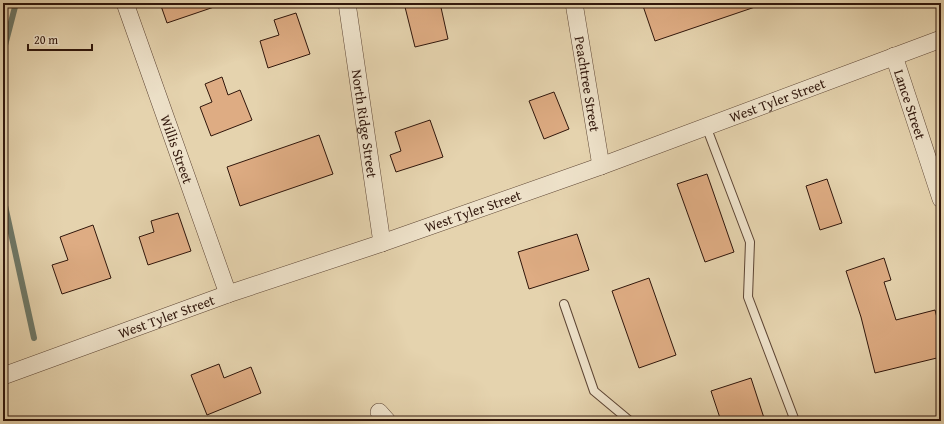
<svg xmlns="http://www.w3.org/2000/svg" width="944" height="424" font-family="'Gentium Book Plus',serif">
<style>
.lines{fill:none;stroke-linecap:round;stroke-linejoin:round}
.stream{stroke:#6e7867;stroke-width:6}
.building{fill:#deac83;stroke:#30160b}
.service-casing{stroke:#5d4534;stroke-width:10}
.minor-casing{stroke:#5d4534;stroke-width:18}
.service{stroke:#eee2ca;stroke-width:8}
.minor{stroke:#eee2ca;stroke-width:17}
.labels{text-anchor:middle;stroke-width:3.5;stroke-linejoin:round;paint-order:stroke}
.street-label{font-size:14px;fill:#30160b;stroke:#eee2ca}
</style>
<rect width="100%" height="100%" fill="#e5d3ae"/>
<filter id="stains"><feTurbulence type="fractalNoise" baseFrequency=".005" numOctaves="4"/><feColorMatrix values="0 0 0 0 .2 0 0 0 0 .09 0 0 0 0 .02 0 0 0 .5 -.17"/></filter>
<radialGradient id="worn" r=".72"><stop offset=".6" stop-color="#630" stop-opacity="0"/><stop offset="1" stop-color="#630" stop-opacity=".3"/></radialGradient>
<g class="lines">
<path class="stream" d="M3,53L16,3
M3,152L4,163V201L34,338"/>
</g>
<path class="building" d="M160,3H217V6L167,23Z
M404,3H440L448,39L415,47Z
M642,3H758V6L655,41Z
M296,13L310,54L268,68L260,41L279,35L274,20Z
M222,77L228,95L240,90L252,120L211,136L200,107L212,102L205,84Z
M554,92L569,129L544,139L529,101Z
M430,120L443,157L396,172L390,155L401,151L395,132Z
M319,135L333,174L240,206L227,167Z
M707,174L734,252L705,262L677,184Z
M827,179L842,223L820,230L806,186Z
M178,213L191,251L148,265L139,237L154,232L151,221Z
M93,225L111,278L62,294L52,265L68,260L60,237Z
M577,234L589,270L529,289L518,252Z
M884,258L891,280L884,282L896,320L935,310L941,333V357L875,373L861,317L846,271Z
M649,278L676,355L639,368L612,291Z
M219,364L224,378L251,367L261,393L207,415L191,375Z
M751,378L765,421H721L711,391Z"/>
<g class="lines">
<defs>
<path id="service" d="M706,126L750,242L748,297L795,421
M564,304L594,391L630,421"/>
<g id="minor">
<path id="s1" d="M125,3L228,294"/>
<path id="s2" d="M347,3L382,243"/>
<path id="s3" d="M574,3L601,166"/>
<path id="s4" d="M894,56L941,199"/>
<path id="s5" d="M3,376L228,294L382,243L601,166L941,39"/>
<path d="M379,412L387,421"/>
</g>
</defs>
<use href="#service" class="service-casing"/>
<use href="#minor" class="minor-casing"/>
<use href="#service" class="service"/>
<use href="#minor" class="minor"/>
</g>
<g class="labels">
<g class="street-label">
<text dy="5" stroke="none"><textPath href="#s3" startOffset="82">Peachtree Street</textPath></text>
<text dy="5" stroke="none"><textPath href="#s5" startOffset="822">West Tyler Street</textPath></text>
<text dy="5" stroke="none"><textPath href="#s4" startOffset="51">Lance Street</textPath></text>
<text dy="5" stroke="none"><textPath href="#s2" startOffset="122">North Ridge Street</textPath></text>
<text dy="5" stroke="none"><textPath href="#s1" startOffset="155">Willis Street</textPath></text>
<text dy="5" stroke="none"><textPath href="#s5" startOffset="498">West Tyler Street</textPath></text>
<text dy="5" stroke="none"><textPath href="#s5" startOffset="174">West Tyler Street</textPath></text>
</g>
</g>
<rect width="944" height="424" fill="none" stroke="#e5d3ae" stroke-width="16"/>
<rect x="4" y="4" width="936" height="416" fill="none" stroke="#30160b" stroke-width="2"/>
<rect x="8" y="8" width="928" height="408" fill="none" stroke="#30160b"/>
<path d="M28 44v6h64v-6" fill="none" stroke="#30160b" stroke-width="2"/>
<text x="34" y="44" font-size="12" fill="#30160b" stroke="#eee2ca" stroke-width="3" paint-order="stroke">20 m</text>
<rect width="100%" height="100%" filter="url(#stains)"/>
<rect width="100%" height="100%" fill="url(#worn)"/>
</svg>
